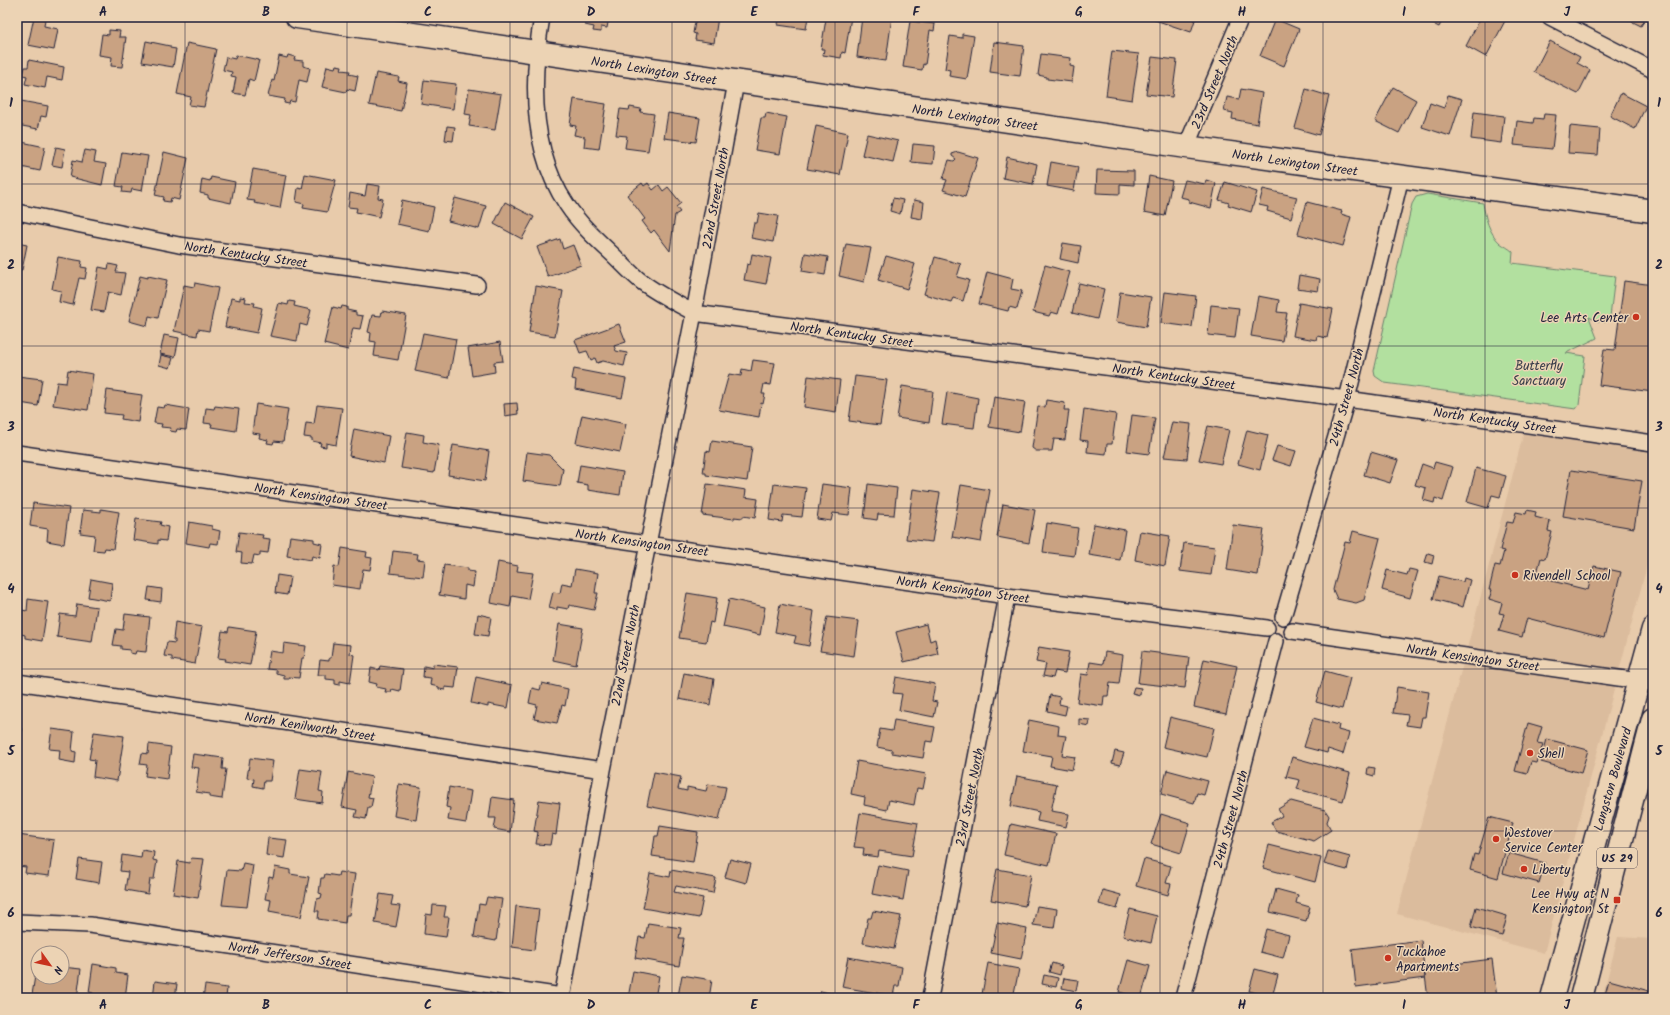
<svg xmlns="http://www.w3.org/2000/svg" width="1670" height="1015" font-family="Kalam,sans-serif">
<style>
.built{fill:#dbbc9d}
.green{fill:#b2e09f;stroke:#6a816d}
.building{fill:#c9a282;stroke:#22223b}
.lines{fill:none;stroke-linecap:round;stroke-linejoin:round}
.street-casing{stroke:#22223b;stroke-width:18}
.secondary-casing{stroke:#22223b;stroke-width:25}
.primary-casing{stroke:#22223b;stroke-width:25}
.street{stroke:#ecd3b4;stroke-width:15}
.secondary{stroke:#ecd3b4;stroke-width:22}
.primary{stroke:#ecd3b4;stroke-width:22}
.grid{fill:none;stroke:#22223b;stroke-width:1;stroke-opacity:0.55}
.poi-dot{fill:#c8321e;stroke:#ecd3b4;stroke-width:1.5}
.labels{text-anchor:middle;stroke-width:3;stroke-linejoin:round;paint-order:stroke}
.shield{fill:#ecd3b4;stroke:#5f575f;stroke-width:1}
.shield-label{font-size:12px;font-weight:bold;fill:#22223b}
.street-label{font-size:13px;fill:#22223b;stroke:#ecd3b4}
.poi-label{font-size:13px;fill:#22223b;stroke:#ecd3b4;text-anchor:start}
.park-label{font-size:13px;fill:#383e4a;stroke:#ecd3b4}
.neatline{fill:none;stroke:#22223b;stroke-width:1.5}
.grid-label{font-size:13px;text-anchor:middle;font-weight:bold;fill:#22223b}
</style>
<rect width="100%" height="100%" fill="#e8cbab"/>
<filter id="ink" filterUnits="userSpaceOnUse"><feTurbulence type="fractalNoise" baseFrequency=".025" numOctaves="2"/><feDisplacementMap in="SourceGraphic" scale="8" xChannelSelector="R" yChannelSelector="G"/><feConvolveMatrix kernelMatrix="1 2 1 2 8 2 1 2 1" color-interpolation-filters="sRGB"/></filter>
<g filter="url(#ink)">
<path class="built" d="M1525,428L1653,446V543L1544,953L1397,914Z
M1618,937L1653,939V998H1602Z"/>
<path class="green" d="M1427,194L1483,203C1485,217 1489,233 1500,243C1504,246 1509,248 1513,252L1512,263L1615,276L1610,317L1606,322L1597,321L1589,317L1597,338L1566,353L1585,356L1579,405L1576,409L1385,383L1375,376L1374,371L1412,204L1416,197Z"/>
<path class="building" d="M34,17L45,19L44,26L58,29L54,50L28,45Z
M587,17H609L607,28L601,27V32L593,31L594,27L585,25Z
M696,17H718L714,43L695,40L696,34L693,33Z
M779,17H808L806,29L778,25Z
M831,17H851L845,53L842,52L841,58L823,55L824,49H821L826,19H831Z
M862,17H892L886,61L857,57Z
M1156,17H1196L1191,32L1155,20Z
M1426,17H1444L1439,27L1425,20Z
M1481,17H1503L1506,19L1486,57L1466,46Z
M1623,17H1646L1641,26Z
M1275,19L1299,29L1284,66L1260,56Z
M910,21L935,24L934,31L930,30L925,65L923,64L922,70L903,67Z
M109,30L120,31L119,37H126L122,67L111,66L112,57L99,55L102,34L109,35Z
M962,34L974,36L967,79L949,76L950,70L945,69L950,36L962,38Z
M146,41L170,46V48L176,49L173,67L142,62Z
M1550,41L1580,57L1577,63L1590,70L1578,94L1534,72Z
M994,42L1024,46L1020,76L990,72Z
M187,43L216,49L204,107L189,105L191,97L177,94Z
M1112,51L1139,54L1132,100L1106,96Z
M1041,54L1071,58L1070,66L1074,67L1072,82L1047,79V77L1038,75Z
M236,55L259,60L254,81L249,79L245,95L233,93L236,77L231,76L232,72L223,70L226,57L235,59Z
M288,55L295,57L294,60L303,61V66L310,68L307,82L299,80L295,102L290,101L289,104L284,103L285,99L268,96L272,80L274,81L279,56L287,58Z
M1152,57L1177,60L1172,97L1146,94Z
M29,60L64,67L62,80L47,77L45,88L25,84L27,76L23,75L25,67H28Z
M336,65L342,66L341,70L350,71L349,74L358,76L355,91L347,89L346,92L322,87L327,66L335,68Z
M376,73L399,77L398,81L407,83L401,111L369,105Z
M424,80L456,84L453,109L421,104Z
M1393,87L1416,100L1399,133L1375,121Z
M469,89L501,94L495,130L469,126L471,115L465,114Z
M1241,89L1262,93L1257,124L1232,119L1233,113L1224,111L1227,97L1239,99Z
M1306,89L1329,96L1319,135L1295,128Z
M1621,93L1646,106L1635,129L1610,116Z
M1448,95L1462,99L1450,136L1422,127L1430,103L1444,108Z
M574,99L606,104L599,149L584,147L585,137L574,135L576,126L570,125Z
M21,101L48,106L46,117L41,116L38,129L17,125Z
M630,107L641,109L640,112L654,114L648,151L625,148L627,136L616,135L620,109L629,110Z
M1474,112L1504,116L1501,143L1471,139Z
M668,113L700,118L696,142L664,138Z
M766,113L787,117L780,154L755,150L761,118H765Z
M1544,114L1556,115L1552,149L1514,145L1517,121L1533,123L1534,118L1543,119Z
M447,126L455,127L453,141L445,140Z
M816,126L848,133L840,175L807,169Z
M1570,126L1600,129L1598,155L1568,153Z
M867,134L898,141L893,162L862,155Z
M17,141L45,147L40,171L21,167L19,173H17Z
M913,144L935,146L933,164L911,162Z
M56,147L65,149L62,167L52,165Z
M85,150L96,152L94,162L106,164L102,185L70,177L73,160L82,162Z
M122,152L148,156L142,191L132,189L131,193L122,192L123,187L116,186Z
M164,152L188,158L179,200L171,198L170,202L163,201L164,197L155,195Z
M958,152L978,158L965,197L943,190L947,180L943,179L949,160L954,161L956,159L952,156V154Z
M1007,157L1037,164L1033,184L1003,178Z
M1051,162L1078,167L1074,191L1047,186Z
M253,169L286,175L280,208L254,203L255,201L247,200Z
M1097,170L1134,171V185L1120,184V194L1096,193Z
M305,174L336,180L327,212L303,208L304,204L296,202L298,188L302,189Z
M1149,176L1172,181L1165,216L1144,212Z
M211,177L235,182L231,203L208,198V195L200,193L202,179L210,181Z
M1185,180L1205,184L1206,180L1216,183L1211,208L1189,202V199L1180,197Z
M1225,182L1257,192L1251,212L1228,205L1229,203L1219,200Z
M642,183L644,186L648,183L653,190L659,185L663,191L668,187L681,203L676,207L680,212L675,215L670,251L654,230L651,233L642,221L645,219L627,195Z
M367,184L380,186L378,198L383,199L379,217L356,212L357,208L348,207L350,193L365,196Z
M1263,189L1297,197L1291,218L1267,211L1268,207L1259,205Z
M455,198L486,206L479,229L448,221Z
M893,198L903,200L900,214L890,211Z
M402,200L434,207L429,231L397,224Z
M914,200L924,202L922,219L911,217Z
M505,202L534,217L522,239L494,224Z
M1307,202L1342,211L1341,214L1351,217L1343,246L1298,234Z
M759,213L778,216L773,242L751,238L754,223H757Z
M560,239L563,249L573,245L581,265L548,277L537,247Z
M17,243L27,245L22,270L17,269Z
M1063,243L1081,246L1078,263L1060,259Z
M846,244L871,248L864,282L839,276Z
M805,253L828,257L825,275L802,271Z
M752,254L771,258L766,284L744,280L747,264L750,265Z
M886,256L915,264L907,289L878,280Z
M58,257L82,261L81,267L87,268L85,279L79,278L73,305L59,302L61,291L52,289Z
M935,257L961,264L957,277L969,280L963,301L953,298L951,302L924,294Z
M109,264L118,266L116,272L125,273L121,295L108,292L104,312L91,310L99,267L108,269Z
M1045,265L1070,272L1058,314L1051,312L1049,316L1033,312Z
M987,272L1013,279L1011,289L1022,291L1017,309L1009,307L1008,311L979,304Z
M1299,275L1320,279L1318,291L1297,288Z
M140,276L148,278V276L167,280L158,318L149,316L147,326L129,321Z
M1624,281L1653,285V392L1599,385L1604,349L1615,350Z
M195,283L218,288L209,331L198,329L197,336L174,331L184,285L194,287Z
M1079,283L1104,289L1097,319L1072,313Z
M536,286L563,291L555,336L529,332Z
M1120,292L1151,297L1146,327L1116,322Z
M1165,292L1196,296L1192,327L1161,323Z
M1258,296L1279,300L1277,312L1287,313L1282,341L1251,336Z
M240,297L246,298L245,302L255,303L254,306L262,308L257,333L225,327L231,298L240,300Z
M289,301L295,302L294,306L311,310L307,326L300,324L297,341L270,336L279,303L288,305Z
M1299,303L1333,309L1327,338L1317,336L1316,340L1293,336Z
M1211,305L1239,308L1235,338L1208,335Z
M342,306L347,307V310L356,312V315L363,316L360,329L353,328L348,350L324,344L333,307L341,309Z
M382,311L406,315L398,360L374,356L376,342L370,341L371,333L368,332L372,315L381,316Z
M619,324L626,342L614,346L616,351L627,353L624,366L603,361L597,363L595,358L591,360L587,351L580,353L575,340Z
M423,333L456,339L449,378L415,371Z
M164,335L179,338L175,357L160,354Z
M500,342L503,361L494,362L495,372L472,376L468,348Z
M161,355L173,358L170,368L159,365Z
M753,360L775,363L771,385L764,384L762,394H765L763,404L761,403L759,417L719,410L729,374L741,376L742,369L751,371Z
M574,369L626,379L622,398L575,389L576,380L572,379Z
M68,370L93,374L88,410L53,405L57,382L66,383Z
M17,376L42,379L38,406L20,403L21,400L17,399Z
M808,376L840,380L836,412L804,407Z
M855,376L887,380L880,425L849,421Z
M902,386L933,391L929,423L897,418Z
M107,390L142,395L138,422L121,419L122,415L104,413Z
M947,392L978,398L974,428L942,424Z
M994,397L1025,402L1020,432L989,427Z
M1046,400L1065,403L1064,410H1069L1065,440L1054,439L1052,451H1036L1032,448L1038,406L1045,407Z
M517,403L518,414L505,416L504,404Z
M256,404L288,409L283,442L274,441L273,444L267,443L268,440L259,438L260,434L252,433Z
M165,405L189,409L186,430L177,429L176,432L170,431L171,428L161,427L162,424L154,423L157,407L164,408Z
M317,405L342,408L336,445L326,443V447L320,446L321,443L312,441V438L304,437L306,423L314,424Z
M215,406L239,409L236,431L211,427L212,424L204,423L206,408L214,409Z
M1084,409L1116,414L1112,444H1107L1106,454L1087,452L1088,441L1080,440Z
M582,415L626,424L620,452L576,443Z
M1132,415L1155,418L1149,454L1127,451Z
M1172,422L1191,424L1187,459L1164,457Z
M1208,426L1229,430L1221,464L1199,460Z
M354,429L389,436L384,463L349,456Z
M1247,430L1268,435L1260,470L1238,464Z
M407,432L424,435L423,442L439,445L434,473L401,468Z
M712,441L752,447L747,481L706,475V473H703L706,451L710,452Z
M453,445L489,451L485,481L448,475Z
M1277,446L1296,451L1291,466L1272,460Z
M527,452L549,455L563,469L560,486L523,481Z
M1371,452L1398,460L1390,483L1364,475Z
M1435,462L1453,467L1443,501L1435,498L1434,503L1423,500L1426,488L1415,485L1422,464L1433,468Z
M580,465L623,472L620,495L588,490V485L577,483Z
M1476,468L1506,476L1500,497L1492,495L1488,508L1467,502Z
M1571,470L1642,481L1634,528L1563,516Z
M707,484L746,490L745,497L758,499L755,518L743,516V518L734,517V519L702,515Z
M774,484L806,488L802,517L783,515L782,522L769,520Z
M822,484L852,488L849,515L833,513L831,521L817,519Z
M868,484L897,488L894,515L878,514L877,520L864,518Z
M961,485L990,490L981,542L952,537Z
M913,489L940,493L932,542L906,539Z
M33,503L69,508L64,544L47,541L48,529L30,526Z
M1003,504L1035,510L1029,543L997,537Z
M101,509L119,512L113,549L105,548L104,551L93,550L95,535L80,533L83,510L101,512Z
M1527,510L1536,512L1535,517L1550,521L1548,531L1552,532L1545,559L1541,558L1536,577L1588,590L1594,566L1621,572L1604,638L1527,618L1522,637L1499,631L1504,614L1499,613L1502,603L1489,599L1492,590H1489L1495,565L1500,566L1504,551L1500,550L1507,522L1513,523L1516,512L1526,514Z
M136,519L161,522L160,525L168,527L166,541L158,540V544L133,540Z
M189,522L212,526V529L220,531L218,544L210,543L209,547L186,543Z
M1047,523L1078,528L1074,556L1043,552Z
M1094,524L1125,530L1120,560L1089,555Z
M1233,525L1264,529L1258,575L1227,570Z
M1140,531L1170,536L1165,566L1135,560Z
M1353,531L1380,538L1364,600L1356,603L1337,599L1333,590L1345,542L1350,543Z
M239,532L263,535L262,538L270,539L268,553L260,552V556L254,555L252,564L241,563L242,553L236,552Z
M290,536L314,539V542L322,544L320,558L312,556L311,560L287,556Z
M1184,543L1215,547L1211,575L1180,571Z
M342,548L367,552L366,557L372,558L370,570L363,569L360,589L332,585L334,566L339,567Z
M393,551L418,554L417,559L425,560L423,577L390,573Z
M1428,553L1434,555L1432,564L1425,562Z
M498,562L518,566L517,571L533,573L528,599L512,596L510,607L491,603Z
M444,565L468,568V571L475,572L473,587L465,585L464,599L439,595Z
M575,569L598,573L595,593H598L594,610L569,605L568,609L557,607V610L549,608L553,592L560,593L562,583L572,585Z
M1409,569L1418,571L1410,598L1382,590L1387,570L1407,575Z
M277,575L290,577L287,595L275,593Z
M1439,576L1463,582L1464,578L1470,580L1463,607L1433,599Z
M91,579L112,583L110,601L88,597Z
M149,587L162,589L161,602L147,600Z
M687,593L717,598L713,623L710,622L706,642L679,638Z
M28,599L48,602L42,641L25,638V635L17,633V609L27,611Z
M729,599L765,607L760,635L723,627Z
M77,604L97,607L92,642L57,637L60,614L75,616Z
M780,604L814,611L809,646L794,643L796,636L775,632Z
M125,614L150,617L146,652L136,651L135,654L130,653V650L121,649V646L113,645L116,629L123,630Z
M478,614L491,617L488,636L475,634Z
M827,617L859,621L854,656L820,651Z
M175,622L202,627L195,664L172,660V657L164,656L167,642L175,643V640H173Z
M559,624L583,628L576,665L553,660Z
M926,624L930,641L935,639L938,654L904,662L896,632Z
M229,627L256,631L250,665L225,661L226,659L218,658L222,631L228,632Z
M284,643L306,646L304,658H302L299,678L289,677V679H284V675L276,673V670L267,669L270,651L283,653Z
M333,643L351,645L350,654L354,655L350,683L340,681V685L335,684V680L326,679V675H318L320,660L329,661V658H331Z
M1039,647L1069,652L1065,673L1055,671L1053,678L1043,676L1046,664L1036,662Z
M1142,651L1189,657L1185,688L1138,683Z
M1105,652L1123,655L1119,684L1110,683L1108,696H1104L1103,706L1077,702L1081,674L1088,675L1090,662L1103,664Z
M1204,659L1237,666L1226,714L1194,707Z
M433,664L458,667L455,688L445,687V690L439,689V687L430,685L431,678L423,677L424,666L433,668Z
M380,666L403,669L400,691L392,689L391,692H385L386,689L376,687L377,684L369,682L371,668L379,670Z
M1325,671L1350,678L1342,709L1316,702Z
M684,673L714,679L710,705L679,699Z
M476,677L512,685L508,708L488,704V707L471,703Z
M896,677L935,684L932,701L937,702L934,717L899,710L902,694L893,693Z
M542,683L568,689L565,706L562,705L557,723L534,719L537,705L529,703L532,688L540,690Z
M1134,687L1141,688L1140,695L1132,693Z
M1397,687L1429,692L1425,717H1422L1420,727L1406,725L1408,715L1393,713Z
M1050,695L1060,697L1059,704L1067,706L1065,715L1047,711Z
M1170,717L1214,728L1207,757L1163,747Z
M1313,718L1339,725L1338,730L1349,733L1343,754L1328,749L1327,753L1304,747Z
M1079,719L1090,720L1089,726L1079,724Z
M894,720L935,727L932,742L926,741L923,758L892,753V750L877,747L880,729L892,731Z
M1029,720L1059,726L1058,735L1066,736L1062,755L1075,757L1072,770L1050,766L1052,756L1023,751Z
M1528,723L1542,727L1537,743L1543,744L1537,763L1531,762L1527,774L1515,771Z
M17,728L22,729L17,759Z
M52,729L74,732L72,751L76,752L75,763L59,760L60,750L49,749Z
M94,732L124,736L117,781L93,777L95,760L89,759Z
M1547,739L1588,750L1581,773L1541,762Z
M149,744L171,747L167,779L145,776L147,765L140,764L142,753L148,754Z
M1115,751L1124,753L1120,765L1112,763Z
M193,754L223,758L222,769H226L222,799L209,797V794L196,792L199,768L191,767Z
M1292,757L1350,773L1343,801L1297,789L1300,780L1286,777Z
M250,758L273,761L270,781H264L263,788L253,786L254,779L247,778Z
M857,761L926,774L923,789L917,788L914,805L889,800L887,810L864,805L865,797L851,794Z
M1368,767L1375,768L1374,776L1367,774Z
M300,769L322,772L319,791L323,792L322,803L295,799Z
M1167,770L1208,781L1204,795L1197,793L1194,803L1161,794Z
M348,772L372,777L368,797L373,798L371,807H368L366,819L355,817L357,810L342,807Z
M654,772L681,777L678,789L687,791V787L706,791L708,784L726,787L719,820L647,806Z
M1017,776L1057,784L1051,811L1069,814L1066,827L1037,821L1039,812L1011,806Z
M399,784L421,787L416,820L394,816Z
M449,787L471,791L466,823L448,820L450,808L446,807Z
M492,797L514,800L510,832L494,829L496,818H489Z
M539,800L560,803L556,835L552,834L550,845L536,844L538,832L534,831Z
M1291,801L1325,810L1329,816L1327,822L1331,830L1314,841L1276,831L1271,822L1282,816L1278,809Z
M860,813L918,823L912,856L879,851L878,857L863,855L864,848L854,847Z
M1161,814L1190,823L1181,853L1151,844Z
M1489,817L1513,823L1498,878L1470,870L1474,854L1478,855Z
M1011,824L1056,834L1049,865L1004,855Z
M660,826L698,832L693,862L652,856L655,836H658Z
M18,835L54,840L49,876L25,873L26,867L17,866Z
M268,838L287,840L284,858L266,855Z
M1269,845L1321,858L1315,882L1263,868Z
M142,850L154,852L153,860L157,861L154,879H150L148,894L125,890L128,872L120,871L122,855L141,858Z
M1328,851L1350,857L1347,870L1324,864Z
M1509,853L1545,863L1539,883L1503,873Z
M191,858L204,859L198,898L173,894L178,861L190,863Z
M79,859L102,862L99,883L76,879Z
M730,859L751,864L746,883L725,877Z
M1144,859L1171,866L1166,883L1171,884L1168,895L1136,886Z
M243,863L253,865L247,907L222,905L227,870L241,871Z
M878,865L908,871L903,900L872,894Z
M275,867L290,870V874L309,877L301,917L269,911L271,900L265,899L269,877L273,878Z
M997,869L1031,875L1025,906L991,900Z
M671,870L716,878L713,893L676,886L674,892L703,898L699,918L643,908L650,873L670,877Z
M339,872L355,874L349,915H346L345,923L318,919L319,911H315L317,899L321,898L322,894L319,893L321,878H324L325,874L338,876Z
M1276,889L1298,895L1296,903L1310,907L1306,921L1270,912Z
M1103,890L1121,895L1117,909L1099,904Z
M380,894L393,896L391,905L400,906L396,927L375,923Z
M487,897L502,899L496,941L474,937L479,904L485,905Z
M433,905L446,906L444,917H449L446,937L424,934L426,914L432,915Z
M516,906L539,909L534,950L512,947Z
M1037,906L1057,909L1054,928L1033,925Z
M1476,907L1507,916L1502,936L1471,927Z
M1130,909L1157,916L1151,943L1123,936Z
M873,911L901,916L894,949L863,943L868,918H871Z
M648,923L681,928L679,938H684L679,966L635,958L639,937L645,938Z
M997,923L1027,929L1021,959L991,953Z
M1266,929L1289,935L1283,958L1260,952Z
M1421,940L1425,978L1356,987L1352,949Z
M848,957L902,967L899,986H895L893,996L842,987Z
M1492,959L1497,998H1428L1424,968Z
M1128,960L1150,966L1141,998L1119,992Z
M37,963H38V977H62V967L81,969L77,998H39L38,995H32Z
M988,963L1019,969L1013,998H999L982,994Z
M1052,963L1062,966L1060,975L1049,972Z
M93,964L116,968V973L128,975L125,998H93V993L89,992Z
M1255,969L1278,975L1272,997L1249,991Z
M633,971L659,976L655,998H628Z
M682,975L712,980L709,998L678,996Z
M1044,975L1058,978L1056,987L1042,984Z
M1064,978L1078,980L1076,991L1062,988Z
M1609,980L1649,991L1647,998H1604Z
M155,981L177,984L175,998H153Z
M205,985L227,988L226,998H203Z
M821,991L847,998H819Z"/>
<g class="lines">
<defs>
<path id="street" d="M542,17C531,80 530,150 567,205C579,223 595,238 610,252C621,262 630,273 642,282C658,294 676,303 694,313L1347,399L1653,443
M1550,17L1653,70
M1186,147L1241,17
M17,212L179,245L477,285
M17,453L1007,596L1267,628
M1283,617L1347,399L1401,177
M1292,631L1653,683
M17,682L603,770
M17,922L90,925L562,996
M562,998L603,770L694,313L736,82
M930,998L1007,596
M1183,998L1276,641"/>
<path id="secondary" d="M297,17L1186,147L1653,211"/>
<path id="primary" d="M1552,998L1653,629
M1581,998L1653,719"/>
</defs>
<use href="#street" class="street-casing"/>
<use href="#secondary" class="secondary-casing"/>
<use href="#primary" class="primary-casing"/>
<use href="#street" class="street"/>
<use href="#secondary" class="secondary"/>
<use href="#primary" class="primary"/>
</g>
</g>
<path class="grid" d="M185,17V998M347,17V998M510,17V998M672,17V998M835,17V998M998,17V998M1160,17V998M1323,17V998M1485,17V998M17,184H1653M17,346H1653M17,508H1653M17,669H1653M17,831H1653"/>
<g class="poi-dot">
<circle cx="1636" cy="317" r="4"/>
<circle cx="1515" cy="575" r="4"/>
<circle cx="1530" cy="753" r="4"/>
<circle cx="1496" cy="839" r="4"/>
<circle cx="1524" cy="869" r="4"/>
<rect x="1613" y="896" width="8" height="8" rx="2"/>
<circle cx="1388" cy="958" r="4"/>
</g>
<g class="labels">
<rect class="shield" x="1597" y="848" width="40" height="20" rx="3"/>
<g class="shield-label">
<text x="1617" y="862">US 29</text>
</g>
<g class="street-label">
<text transform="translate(654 70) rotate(9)" y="5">North Lexington Street</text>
<text transform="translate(1214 82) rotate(-67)" y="5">23rd Street North</text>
<text transform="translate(975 117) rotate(8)" y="5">North Lexington Street</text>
<text transform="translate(1295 162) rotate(8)" y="5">North Lexington Street</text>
<text transform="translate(715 198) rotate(-80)" y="5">22nd Street North</text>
<text transform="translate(246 254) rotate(8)" y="5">North Kentucky Street</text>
<text transform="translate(852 334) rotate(8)" y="5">North Kentucky Street</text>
<text transform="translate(1174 376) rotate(8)" y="5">North Kentucky Street</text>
<text transform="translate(1346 397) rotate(-75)" y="5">24th Street North</text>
<text transform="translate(1495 420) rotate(8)" y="5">North Kentucky Street</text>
<text transform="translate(321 496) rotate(8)" y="5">North Kensington Street</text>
<text transform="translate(642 542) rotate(8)" y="5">North Kensington Street</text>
<text transform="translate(963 589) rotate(8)" y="5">North Kensington Street</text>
<text transform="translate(625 655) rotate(-79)" y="5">22nd Street North</text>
<text transform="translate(1473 657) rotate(8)" y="5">North Kensington Street</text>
<text transform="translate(310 726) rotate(9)" y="5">North Kenilworth Street</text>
<text transform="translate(1612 779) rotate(-74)" y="5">Langston Boulevard</text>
<text transform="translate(969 797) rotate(-79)" y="5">23rd Street North</text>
<text transform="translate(1230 819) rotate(-75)" y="5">24th Street North</text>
<text transform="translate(290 955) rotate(9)" y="5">North Jefferson Street</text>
</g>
<g class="poi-label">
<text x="1628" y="322" text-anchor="end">Lee Arts Center</text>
<text x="1523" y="580">Rivendell School</text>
<text x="1538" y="758">Shell</text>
<text x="1504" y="837">Westover<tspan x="1504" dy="15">Service Center</tspan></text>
<text x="1532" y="874">Liberty</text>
<text x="1609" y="898" text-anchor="end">Lee Hwy at N<tspan x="1609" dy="15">Kensington St</tspan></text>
<text x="1396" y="956">Tuckahoe<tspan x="1396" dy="15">Apartments</tspan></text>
</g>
<g class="park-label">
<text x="1539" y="370">Butterfly<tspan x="1539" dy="15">Sanctuary</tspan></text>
</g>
</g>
<rect width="1670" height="1015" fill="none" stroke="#ecd3b4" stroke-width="44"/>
<g transform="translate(50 965) rotate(123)"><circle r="19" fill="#ecd3b4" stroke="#9b8c84"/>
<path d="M0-3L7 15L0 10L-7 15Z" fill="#c8321e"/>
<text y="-6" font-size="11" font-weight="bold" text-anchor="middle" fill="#22223b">N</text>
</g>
<rect x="22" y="22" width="1626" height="971" class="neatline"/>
<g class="grid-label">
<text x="103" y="16">A</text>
<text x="266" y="16">B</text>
<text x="428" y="16">C</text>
<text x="591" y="16">D</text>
<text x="754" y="16">E</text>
<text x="916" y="16">F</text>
<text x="1079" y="16">G</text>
<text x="1242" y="16">H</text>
<text x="1404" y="16">I</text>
<text x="1567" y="16">J</text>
<text x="11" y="107">1</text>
<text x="1659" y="107">1</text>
<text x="11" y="269">2</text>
<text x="1659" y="269">2</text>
<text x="11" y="431">3</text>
<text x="1659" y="431">3</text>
<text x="11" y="593">4</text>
<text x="1659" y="593">4</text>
<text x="11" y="755">5</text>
<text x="1659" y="755">5</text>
<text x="11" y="917">6</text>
<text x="1659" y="917">6</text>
<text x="103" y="1009">A</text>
<text x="266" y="1009">B</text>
<text x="428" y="1009">C</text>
<text x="591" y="1009">D</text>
<text x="754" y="1009">E</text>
<text x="916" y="1009">F</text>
<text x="1079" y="1009">G</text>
<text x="1242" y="1009">H</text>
<text x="1404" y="1009">I</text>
<text x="1567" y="1009">J</text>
</g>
</svg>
